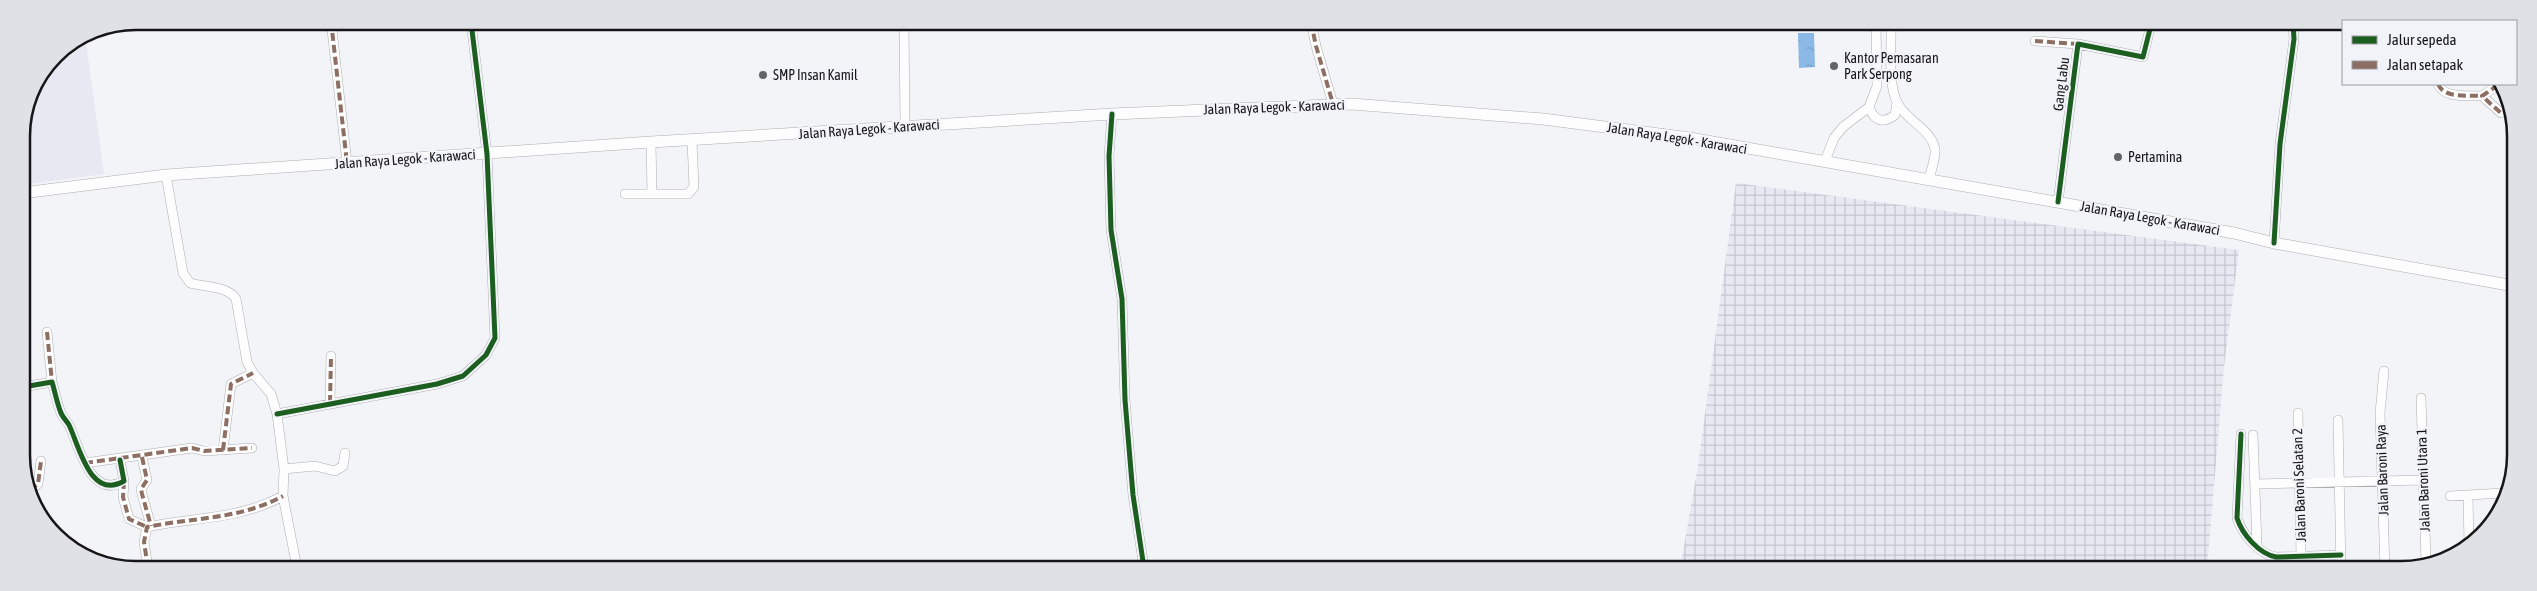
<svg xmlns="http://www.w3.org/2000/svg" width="2537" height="591" font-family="'Asap Condensed',sans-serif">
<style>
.built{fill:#e7e8f2}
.industrial{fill:url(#industrial-grid)}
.water{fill:url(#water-ripples)}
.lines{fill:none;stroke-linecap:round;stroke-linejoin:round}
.minor-casing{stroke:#adaeb0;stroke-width:10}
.major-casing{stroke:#adaeb0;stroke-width:12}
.minor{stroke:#fdfdfe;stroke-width:9}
.major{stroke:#fdfdfe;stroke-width:11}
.quiet{stroke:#8d6e63;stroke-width:4;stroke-dasharray:8 4;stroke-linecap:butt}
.cycleway-casing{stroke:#f2f3f9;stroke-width:8}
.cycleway{stroke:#1b5e20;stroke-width:5}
.poi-dot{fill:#636466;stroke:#f2f3f9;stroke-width:2}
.labels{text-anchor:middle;stroke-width:4.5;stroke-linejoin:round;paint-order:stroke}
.poi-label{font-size:14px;fill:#161618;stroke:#f2f3f9;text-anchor:start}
.street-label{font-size:14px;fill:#161618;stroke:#f2f3f9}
.rim{fill:none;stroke:#161618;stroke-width:2.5}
</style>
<defs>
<pattern id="industrial-grid" width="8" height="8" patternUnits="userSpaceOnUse" patternTransform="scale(1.25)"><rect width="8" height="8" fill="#e7e8f2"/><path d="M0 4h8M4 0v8" fill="none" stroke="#c5c6cf"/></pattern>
<pattern id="water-ripples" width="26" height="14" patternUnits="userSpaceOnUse" patternTransform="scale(1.25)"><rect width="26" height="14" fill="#8ab9e6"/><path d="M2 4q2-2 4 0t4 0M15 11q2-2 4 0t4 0" fill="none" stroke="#769ec5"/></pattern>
</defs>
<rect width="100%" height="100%" fill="#f3f4f8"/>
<path class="built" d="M85,35L104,174L22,185L21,129L30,92L55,55Z"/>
<path class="industrial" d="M1736,183L2239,250L2224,367L2207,569H1680L1698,466Z"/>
<path class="water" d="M1798,33H1814L1815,67L1799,68Z"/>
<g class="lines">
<defs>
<path id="minor" d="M331,21L347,163
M780,22L783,25L845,22
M904,22L905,127
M1311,22L1316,46L1333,104
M1891,23C1892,45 1887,85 1898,104C1907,121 1931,129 1935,149C1936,157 1931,171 1929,179
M2035,41L2078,44
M2438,84C2444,99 2469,95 2482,96
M2498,85L2482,96L2501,113
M1869,107C1874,121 1883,124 1895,115L1897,103
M1112,114L1109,156L1111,230L1122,299L1125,400L1133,495L1144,568
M651,142L652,194
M1825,161L1834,138L1843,127L1869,107L1877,86L1876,23
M166,175L183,273L190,283C204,287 228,286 236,299L247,362L253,373L271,394L277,414L284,469L283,496L297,568
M625,194H688L694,187L692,141
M2058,202L2078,44L2143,57L2151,25L2173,26L2184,23
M2274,243L2280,144L2294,39L2293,23
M47,332L52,382
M2384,371L2380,413L2385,569
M23,387L52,382C55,392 57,403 61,413C63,418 67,421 69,425C79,445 90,501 124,481L120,460
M2421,398L2426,562
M330,403L331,356
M2298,413L2301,556
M277,414L437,384L463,376L486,355L495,338L487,154L471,22
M2338,420L2341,569
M2241,434L2237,518C2242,534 2259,554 2276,557L2341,555
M2253,435L2257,545
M223,450L231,384L253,373
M142,457L147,480L141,489L142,494L151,526
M85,463L192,448L204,451L252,448
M284,469L315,466L335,471L343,466L345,453
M124,481L123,497L129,519L147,527
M2255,484L2423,480
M30,490L38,484L41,461
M2468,495L2469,545
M2450,496L2504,493
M148,568L144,542L147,527C195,517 238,520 283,496"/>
<path id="major" d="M22,193L166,175L651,142L1112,114L1352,104L1543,119L1690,138L2234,233L2274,243L2514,286"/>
</defs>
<use href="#minor" class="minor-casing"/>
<use href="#major" class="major-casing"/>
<use href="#minor" class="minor"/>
<use href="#major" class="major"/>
<path class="quiet" d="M331,21L347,163
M1311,22L1316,46L1333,104
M2035,41L2078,44
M2438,84C2444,99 2469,95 2482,96
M2498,85L2482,96L2501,113
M47,332L52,382
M330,403L331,356
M223,450L231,384L253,373
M142,457L147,480L141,489L142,494L151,526
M85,463L192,448L204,451L252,448
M124,481L123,497L129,519L147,527
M30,490L38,484L41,461
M148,568L144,542L147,527C195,517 238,520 283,496"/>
<defs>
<path id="cycleway" d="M1112,114L1109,156L1111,230L1122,299L1125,400L1133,495L1144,568
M2058,202L2078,44L2143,57L2151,25L2173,26L2184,23
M2274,243L2280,144L2294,39L2293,23
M23,387L52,382C55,392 57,403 61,413C63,418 67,421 69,425C79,445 90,501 124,481L120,460
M277,414L437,384L463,376L486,355L495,338L487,154L471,22
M2241,434L2237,518C2242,534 2259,554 2276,557L2341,555"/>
</defs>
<use href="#cycleway" class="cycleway-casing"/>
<use href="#cycleway" class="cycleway"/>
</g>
<g class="poi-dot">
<circle cx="1834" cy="66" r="5"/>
<circle cx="763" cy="75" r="5"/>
<circle cx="2118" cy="157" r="5"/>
</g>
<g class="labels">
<g class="poi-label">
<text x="1844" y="63">Kantor Pemasaran<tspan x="1844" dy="16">Park Serpong</tspan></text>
<text x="773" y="80">SMP Insan Kamil</text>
<text x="2128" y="162">Pertamina</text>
</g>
<g class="street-label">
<text transform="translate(2061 84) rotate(-83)" y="5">Gang Labu</text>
<text transform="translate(1274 107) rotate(-2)" y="5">Jalan Raya Legok - Karawaci</text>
<text transform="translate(869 129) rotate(-4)" y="5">Jalan Raya Legok - Karawaci</text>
<text transform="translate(1677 138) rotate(9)" y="5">Jalan Raya Legok - Karawaci</text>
<text transform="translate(405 159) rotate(-4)" y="5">Jalan Raya Legok - Karawaci</text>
<text transform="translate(2150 218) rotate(10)" y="5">Jalan Raya Legok - Karawaci</text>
<text transform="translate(2382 470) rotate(-92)" y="5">Jalan Baroni Raya</text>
<text transform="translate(2423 480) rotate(-92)" y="5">Jalan Baroni Utara 1</text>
<text transform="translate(2299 485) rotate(-92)" y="5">Jalan Baroni Selatan 2</text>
</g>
</g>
<path d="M0 0H2537V591H0ZM136 30H2401A106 106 0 0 1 2507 136V455A106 106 0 0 1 2401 561H136A106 106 0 0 1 30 455V136A106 106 0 0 1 136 30Z" fill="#e0e1e7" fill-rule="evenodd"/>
<path class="rim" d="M136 30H2401A106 106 0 0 1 2507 136V455A106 106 0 0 1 2401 561H136A106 106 0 0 1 30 455V136A106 106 0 0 1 136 30Z"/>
<rect x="2342" y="20" width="175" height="65" fill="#f2f3f9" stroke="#9a9b9f"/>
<rect x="2352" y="36" width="25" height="8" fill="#1b5e20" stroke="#9a9b9f"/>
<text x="2387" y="45" font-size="15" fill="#161618">Jalur sepeda</text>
<rect x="2352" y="61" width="25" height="8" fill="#8d6e63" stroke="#9a9b9f"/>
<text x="2387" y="70" font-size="15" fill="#161618">Jalan setapak</text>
</svg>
